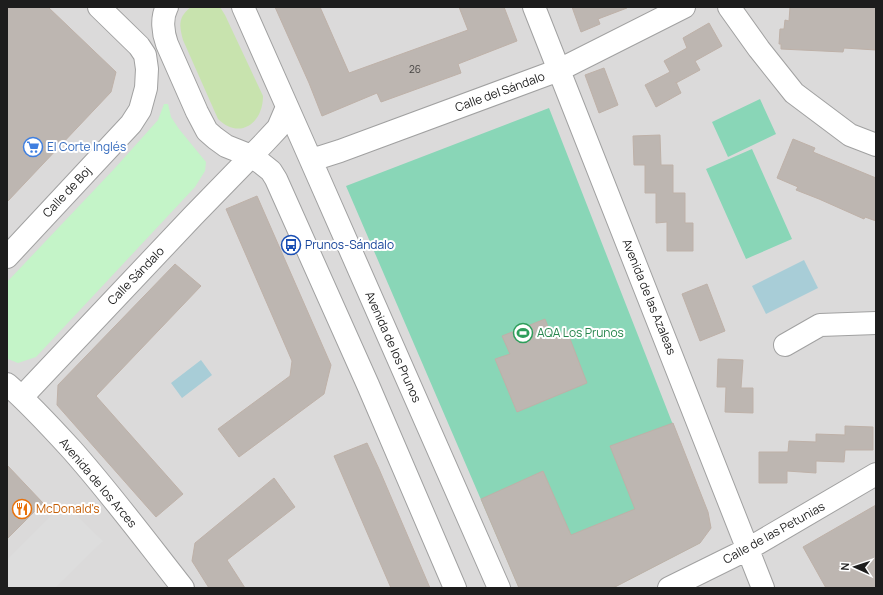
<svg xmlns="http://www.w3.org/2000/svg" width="883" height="595" font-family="Manrope,sans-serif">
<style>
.residential{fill:#dbdada}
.grass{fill:#c8e3ae}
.park{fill:#c4f4c8}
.pitch{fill:#89d6b7}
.parking{fill:#ddd}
.water{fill:#a8cdd7}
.building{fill:#bdb6b1;stroke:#beb1a8}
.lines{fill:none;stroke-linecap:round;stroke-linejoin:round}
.street-casing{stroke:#a1a1a1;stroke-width:24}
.street{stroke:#fff;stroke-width:22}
.labels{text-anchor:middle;stroke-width:4;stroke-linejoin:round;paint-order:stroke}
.number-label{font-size:10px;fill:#454342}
.street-label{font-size:12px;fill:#1d1d1d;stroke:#fff}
.shop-label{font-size:12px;fill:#366cbe;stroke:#fff;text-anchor:start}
.transit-label{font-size:12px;fill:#164399;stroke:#fff;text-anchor:start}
.leisure-label{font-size:12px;fill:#27864d;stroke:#fff;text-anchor:start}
.food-label{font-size:12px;fill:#c56008;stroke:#fff;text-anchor:start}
</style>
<rect width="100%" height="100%" fill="#edeae4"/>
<path class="residential" d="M7,7H876V588H7Z"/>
<path class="grass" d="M191,7H220L225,15L263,96C263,124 239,140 218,119L183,40C179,25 178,17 191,7Z"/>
<path class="park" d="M164,104H168L171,117L179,129L206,162L205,171L195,187L36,357L18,363L8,359L7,358V282L115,168L158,120Z"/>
<path class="pitch" d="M760,99L776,134L728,157L712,122Z
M549,108L695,481L700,543L613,588H519L346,186Z
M752,149L792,239L746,259L706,169Z"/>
<path class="parking" d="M64,503L103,541L55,588H7V560Z"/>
<path class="water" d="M804,260L818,288L766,314L752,286Z
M201,360L212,375L182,398L171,383Z"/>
<path class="building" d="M7,7H48L116,72L111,92L7,202Z
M275,7H320L349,73L468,30L459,7H504L517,41L458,64L461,73L381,102L377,93L322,116L309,83Z
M572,7H627V8L598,19L600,24L581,32Z
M790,7H876V50L844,48L843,52L781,49V44H779L780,29H784L785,20L789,21Z
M709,23L722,46L695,61L700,70L676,83V82L681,93L656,107L645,85L670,72L664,61L687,48L683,38Z
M604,68L618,105L599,113L585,75Z
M660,135L661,165H673V193H685V223H693V251H667V222L656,223V193H645V165H634L633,136Z
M793,139L815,148L813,152L876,178V221L865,217L864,219L819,199L796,190L798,187L777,178Z
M257,196L331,365L324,394L239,457L218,429L290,376L292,361L226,209Z
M175,264L201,286L96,396L183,494L156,517L57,405L58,385Z
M707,284L725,331L700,341L682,294Z
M545,319L552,337L567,331L587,383L517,412L495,359L510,354L502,336Z
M718,359L743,360L741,388H753V413L725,412L726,387H717Z
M673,423L708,512L711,528L700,543L613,588H519L481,499L543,471L571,535L635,509L610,446Z
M845,426L873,427V450H845L844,462L816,461V473L787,471V483H759V452H788L789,441L816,442V434L845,435Z
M367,443L379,469L430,588H391L334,456Z
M7,465L43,503L7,539Z
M274,478L295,507L227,560L245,588H209L192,561L195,543Z
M876,505V588H826L803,547Z"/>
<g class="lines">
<defs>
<path id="street" d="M167,7C161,18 163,33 167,44L197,112L207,131L215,138L226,146L251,156L261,163L271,171L276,179L368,385L455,588
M243,7L302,140L499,588
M534,7L763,588
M729,7L759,49L794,93L850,135L876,145
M309,156L318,158L340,151L559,70L684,7
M7,257L131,124L140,110L146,88L147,69L145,55L139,46L99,7
M785,345L820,325L876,323
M7,384C30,404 51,427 72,450C111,494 146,541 183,588
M22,397L193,216L264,143L278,128L287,107
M669,588L748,549L876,474"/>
</defs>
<use href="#street" class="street-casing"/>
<use href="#street" class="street"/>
</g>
<defs>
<symbol id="supermarket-ring" viewBox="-11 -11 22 22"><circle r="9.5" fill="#fff" stroke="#3f7fe0" stroke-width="1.5"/><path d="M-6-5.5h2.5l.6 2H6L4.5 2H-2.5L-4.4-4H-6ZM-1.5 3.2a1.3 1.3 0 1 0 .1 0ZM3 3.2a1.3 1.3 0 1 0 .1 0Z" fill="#3f7fe0"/></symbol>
<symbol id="bus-ring" viewBox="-11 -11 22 22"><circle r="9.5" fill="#fff" stroke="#1a4fb4" stroke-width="1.5"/><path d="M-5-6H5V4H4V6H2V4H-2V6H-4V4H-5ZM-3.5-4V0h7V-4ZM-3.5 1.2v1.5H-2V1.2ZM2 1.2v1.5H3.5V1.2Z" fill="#1a4fb4"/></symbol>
<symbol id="stadium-ring" viewBox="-11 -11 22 22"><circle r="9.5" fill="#fff" stroke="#2e9e5b" stroke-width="1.5"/><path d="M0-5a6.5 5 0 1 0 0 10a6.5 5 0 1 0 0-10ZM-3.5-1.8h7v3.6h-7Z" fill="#2e9e5b"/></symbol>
<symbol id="restaurant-ring" viewBox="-11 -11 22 22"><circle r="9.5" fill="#fff" stroke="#e8710a" stroke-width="1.5"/><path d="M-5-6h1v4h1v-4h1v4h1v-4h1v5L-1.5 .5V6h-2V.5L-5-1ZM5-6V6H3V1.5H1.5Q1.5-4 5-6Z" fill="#e8710a"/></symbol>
</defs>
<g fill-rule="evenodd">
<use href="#supermarket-ring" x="22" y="136" width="22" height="22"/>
<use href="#bus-ring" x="280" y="234" width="22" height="22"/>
<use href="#stadium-ring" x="512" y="322" width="22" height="22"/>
<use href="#restaurant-ring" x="11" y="498" width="22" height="22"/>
</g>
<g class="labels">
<g class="number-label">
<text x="415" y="73">26</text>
</g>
<g class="street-label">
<text transform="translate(500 92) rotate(-20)" y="4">Calle del Sándalo</text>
<text transform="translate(67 192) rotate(-47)" y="4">Calle de Boj</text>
<text transform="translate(136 276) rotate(-46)" y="4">Calle Sándalo</text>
<text transform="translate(649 297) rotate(68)" y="4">Avenida de las Azaleas</text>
<text transform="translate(393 347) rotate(66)" y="4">Avenida de los Prunos</text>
<text transform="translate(98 483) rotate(50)" y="4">Avenida de los Arces</text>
<text transform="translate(774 533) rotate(-29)" y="4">Calle de las Petunias</text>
</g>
<g class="shop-label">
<text x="47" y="151">El Corte Inglés</text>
</g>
<g class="transit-label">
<text x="305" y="249">Prunos-Sándalo</text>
</g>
<g class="leisure-label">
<text x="537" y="337">AQA Los Prunos</text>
</g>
<g class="food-label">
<text x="36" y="513">McDonald's</text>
</g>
</g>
<rect width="883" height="595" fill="none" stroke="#1d1d1d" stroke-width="16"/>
<g transform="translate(855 567) rotate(273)" stroke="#ffffff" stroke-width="3" paint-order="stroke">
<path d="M0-3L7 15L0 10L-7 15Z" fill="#1d1d1d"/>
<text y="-6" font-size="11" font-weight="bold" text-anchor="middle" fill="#1d1d1d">N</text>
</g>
</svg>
